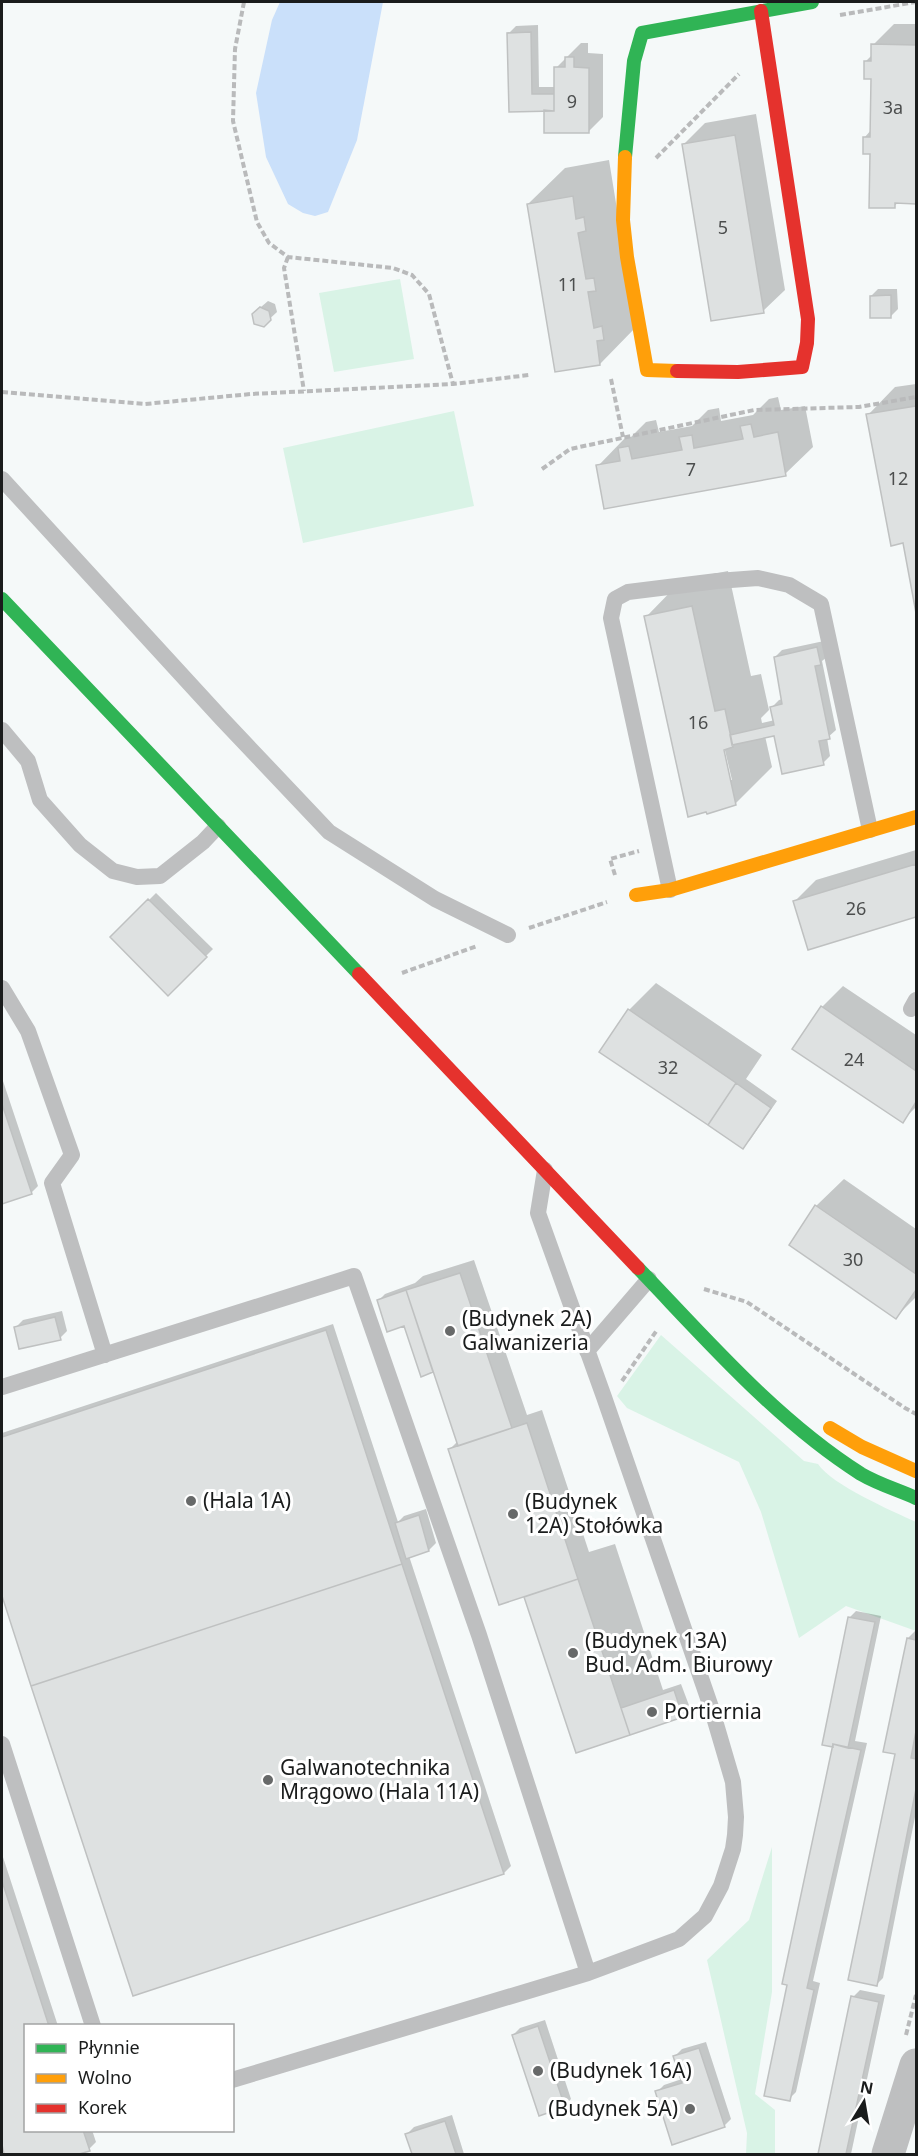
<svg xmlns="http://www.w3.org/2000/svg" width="918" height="2156" font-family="'Noto Sans',sans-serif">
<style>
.green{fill:#d9f3e6}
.water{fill:#cae0fa}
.shadow{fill:#0003;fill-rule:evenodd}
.building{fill:#dee1e1;stroke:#bfc1c1;stroke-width:1.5}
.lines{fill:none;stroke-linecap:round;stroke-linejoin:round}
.path{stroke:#b9babb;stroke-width:4;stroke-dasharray:6 3;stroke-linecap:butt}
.lane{stroke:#bebfc0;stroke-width:16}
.street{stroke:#bebfc0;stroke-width:33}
.fast{stroke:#30b455;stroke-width:14}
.slow{stroke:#ff9f0a;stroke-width:14}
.jam{stroke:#e5322d;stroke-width:14}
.poi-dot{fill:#676969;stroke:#fff;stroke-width:2}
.labels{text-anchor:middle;stroke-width:6;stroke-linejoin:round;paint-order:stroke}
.number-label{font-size:18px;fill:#4c4e4e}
.poi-label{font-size:21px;fill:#1a1c1c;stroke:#fff;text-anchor:start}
</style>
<rect width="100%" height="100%" fill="#f5f9f9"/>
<path class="green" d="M400,279L414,359L334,372L319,293Z
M454,411L474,506L303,543L283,448Z
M661,1335L804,1461L818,1464C832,1485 892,1511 916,1522V1631L846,1606L799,1638L761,1512L739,1462L627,1408L617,1396Z
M772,1847V1992L755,2094L775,2110V2154H746L747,2133L707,1960L749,1920Z"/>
<path class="water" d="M280,2H383L357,140L328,212L315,216L303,213L288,204L266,157L256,93L272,20Z"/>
<path class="shadow" d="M894,24H916V202H899L894,206L865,137L871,130L872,77L866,61L872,55L873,45Z
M538,25L539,87H556V68L581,43H588V53L603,54V117L589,131L545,109L511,110L509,33L516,26Z
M756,114L785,290L763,311L683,145L705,123Z
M609,160L636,327L600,364L528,204L565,168Z
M878,289H897L898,309L891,316L871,296Z
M268,301L275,304L277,312L263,325L261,307Z
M916,384V605L905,542L868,415L895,387Z
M778,397L781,410L805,406L813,447L785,474L598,466L625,438L631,437L646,422L656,420L659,432L692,426L708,410L719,408L721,421L753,415L769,399Z
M728,571L751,676L761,674L769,710L761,718L762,723L775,720L772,707L779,700L783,699L775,657L782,650L824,641L827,657L822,661L836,730L827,738L830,756L823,763L775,734L765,736L772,767L735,804L646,617L682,580ZM723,742L732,780H729L721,743Z
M916,850V916L809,948L795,901L816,880Z
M156,893L213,949L168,994L112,937Z
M656,983L762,1055L746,1079L777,1101L750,1140L743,1147L629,1010Z
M843,986L916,1035V1107L902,1121L822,1007Z
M2,1078L38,1186L31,1193L2,1202Z
M844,1179L916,1229V1297L896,1317L816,1206Z
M474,1260L527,1415L542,1410L589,1552L615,1544L663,1690L681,1684L690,1708L683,1715L577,1751L526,1597L530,1593L450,1449L458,1441L434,1369L433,1371L405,1324L378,1301L385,1294L415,1283L423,1276Z
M62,1311L67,1331L60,1338L16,1327L23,1320Z
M333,1324L398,1522L404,1516L426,1509L436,1543L429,1550L409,1556L511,1866L504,1873L134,1994L2,1591V1433Z
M856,1611L881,1616L855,1741L867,1743L813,1981L820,1983L796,2092L789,2099L835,1746L849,1618Z
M915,1631L916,1812L883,1978L876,1985L908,1638Z
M2,1854L58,2026H26V2130H92L96,2142L89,2149L74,2154H6L2,2140Z
M860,1990L885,1995L851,2154H819L853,1997Z
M545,2020L571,2099L564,2106L513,2035L520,2028Z
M706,2042L731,2119L724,2126L657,2092L664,2085L682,2079L675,2056L682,2049Z
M452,2115L464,2154H414L407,2134L414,2127Z"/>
<path class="building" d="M531,32L532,94H554V111L509,112L507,33Z
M871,44L916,45V204L895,203V208H869L870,154H863V137H870L871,79H864V61H871Z
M565,57H574V67L589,68V133H544V110L554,111V67H565Z
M735,135L764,313L711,321L682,144Z
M573,196L576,219L584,217L586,231L578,233L586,279L594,278L596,291L588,292L594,328L602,326L604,340L597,341L600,365L555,372L527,204Z
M891,295V318H870V296Z
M260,307L269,311L271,320L264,327L254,324L252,314Z
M916,406V613L903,543L891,546L866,414Z
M751,424L754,437L778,432L786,476L604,509L596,465L620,461L618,448L629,446L632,459L682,450L679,437L692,435L694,448L743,439L740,426Z
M692,606L715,711L725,709L733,747L724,750L736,805L707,814L706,812L688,817L644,616Z
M817,647L821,665L815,666L830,739L819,741L824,765L782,774L774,736L732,745L730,735L774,725L770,707L782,704L774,657Z
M916,864V917L808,950L793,901Z
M148,899L207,957L168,996L110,937Z
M821,1006L916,1071V1102L903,1123L792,1049Z
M628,1009L736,1083L708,1125L599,1052Z
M736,1083L771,1108L743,1149L708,1125Z
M2,1104L32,1194L2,1204Z
M815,1205L916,1274V1290L896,1319L789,1245Z
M460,1273L512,1428L458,1446L406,1290Z
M406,1290L433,1372L421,1377L404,1326L387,1332L377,1300Z
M55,1317L61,1340L19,1349L14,1327Z
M326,1330L402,1564L31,1686L2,1596V1437Z
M527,1423L578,1579L499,1605L448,1449Z
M419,1515L429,1551L406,1559L395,1523Z
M402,1564L504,1874L133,1996L31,1686Z
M578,1579L630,1735L576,1753L524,1597Z
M848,1617L875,1622L848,1748L833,1744V1747L822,1745Z
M907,1638L916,1640V1731L911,1758L916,1759V1789L877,1986L848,1980L895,1754L883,1752Z
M674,1690L683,1717L630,1735L621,1708Z
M833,1744L861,1750L807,1988L814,1990L790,2101L764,2096L787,1985L782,1984Z
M2,1881L49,2026H26V2130H83L90,2151L79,2154H4L2,2145Z
M851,1996L879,2002L846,2154H818Z
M538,2026L565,2107L539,2116L512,2035Z
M699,2048L725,2127L672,2145L655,2091L682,2083L673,2056Z
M445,2121L456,2154H412L405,2134Z"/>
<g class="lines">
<path class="path" d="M244,2L235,49L233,121L257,222L269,243L288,257L393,268L412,275L429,294L453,384
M840,15L916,2
M656,158L739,74
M288,257L284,268L304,391
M611,379L623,437
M2,392L145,404L251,394L453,384L529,375
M542,469L570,449L754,410L859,407L916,397
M615,875L610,859L639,851
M529,928L607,902
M402,973L477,946
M704,1289L747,1302L905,1408L916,1414
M622,1381L657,1330
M906,2035L916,1995"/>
<path class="lane" d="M2,479L222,719L329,832L435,899L508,935
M2,730L28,761L40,800L80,845L113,871L137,877L160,876L203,842L218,826
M670,890L611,618L615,599L628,592L717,581L758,578L789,585L821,604L870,830
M2,988L28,1031L72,1155L52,1183L105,1355
M911,1009L916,1000
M587,1351L649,1279
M2,1387L354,1276L479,1635L588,1973
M2,1744L93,2026
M232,2080L588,1973L679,1939L705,1916L721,1886L733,1849L735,1835L736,1817L733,1782L711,1707L604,1397L538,1213L545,1170"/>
<path class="street" d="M888,2154L916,2065"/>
<path class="fast" d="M625,157L634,61L642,33L812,2
M2,599L359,974
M638,1268C707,1340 776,1420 861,1474C878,1484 898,1490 916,1498"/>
<path class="slow" d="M625,157L623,220L627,257L647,370L677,371
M636,895L670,890L916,817
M830,1428L862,1447L916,1471"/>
<path class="jam" d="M677,371L738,372L802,367L807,343L808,319L761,11
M359,974L638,1268"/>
</g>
<g class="poi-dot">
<circle cx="450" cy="1331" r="6"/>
<circle cx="191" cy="1501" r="6"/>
<circle cx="513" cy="1514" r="6"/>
<circle cx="573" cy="1653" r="6"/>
<circle cx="652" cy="1712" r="6"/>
<circle cx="268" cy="1780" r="6"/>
<circle cx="538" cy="2071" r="6"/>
<circle cx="690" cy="2109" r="6"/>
</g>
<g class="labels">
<g class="number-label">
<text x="572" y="108">9</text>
<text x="893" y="114">3a</text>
<text x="723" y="234">5</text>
<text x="568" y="291">11</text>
<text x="691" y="476">7</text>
<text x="898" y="485">12</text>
<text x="698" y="729">16</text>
<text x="856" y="915">26</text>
<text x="854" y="1066">24</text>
<text x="668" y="1074">32</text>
<text x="853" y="1266">30</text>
</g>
<g class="poi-label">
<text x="462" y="1326">(Budynek 2A)<tspan x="462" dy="24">Galwanizeria</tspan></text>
<text x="203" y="1508">(Hala 1A)</text>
<text x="525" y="1509">(Budynek<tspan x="525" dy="24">12A) Stołówka</tspan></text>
<text x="585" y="1648">(Budynek 13A)<tspan x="585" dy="24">Bud. Adm. Biurowy</tspan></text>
<text x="664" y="1719">Portiernia</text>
<text x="280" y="1775">Galwanotechnika<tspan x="280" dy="24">Mrągowo (Hala 11A)</tspan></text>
<text x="550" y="2078">(Budynek 16A)</text>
<text x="678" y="2116" text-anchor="end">(Budynek 5A)</text>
</g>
</g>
<rect width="918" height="2156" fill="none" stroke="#1a1c1c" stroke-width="6"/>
<rect x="24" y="2024" width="210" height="108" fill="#ffffff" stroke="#a3a4a4" stroke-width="1.5"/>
<rect x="36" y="2044" width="30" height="9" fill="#30b455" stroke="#a3a4a4" stroke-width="1.5"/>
<text x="78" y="2054" font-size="18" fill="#1a1c1c">Płynnie</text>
<rect x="36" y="2074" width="30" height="9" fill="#ff9f0a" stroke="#a3a4a4" stroke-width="1.5"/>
<text x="78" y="2084" font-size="18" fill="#1a1c1c">Wolno</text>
<rect x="36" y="2104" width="30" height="9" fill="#e5322d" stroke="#a3a4a4" stroke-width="1.5"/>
<text x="78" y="2114" font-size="18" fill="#1a1c1c">Korek</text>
<g transform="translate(864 2102) rotate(11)" stroke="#ffffff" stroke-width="4.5" paint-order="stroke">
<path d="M0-4.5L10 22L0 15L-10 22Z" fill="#1a1c1c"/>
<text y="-9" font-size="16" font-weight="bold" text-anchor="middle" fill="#1a1c1c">N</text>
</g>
</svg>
